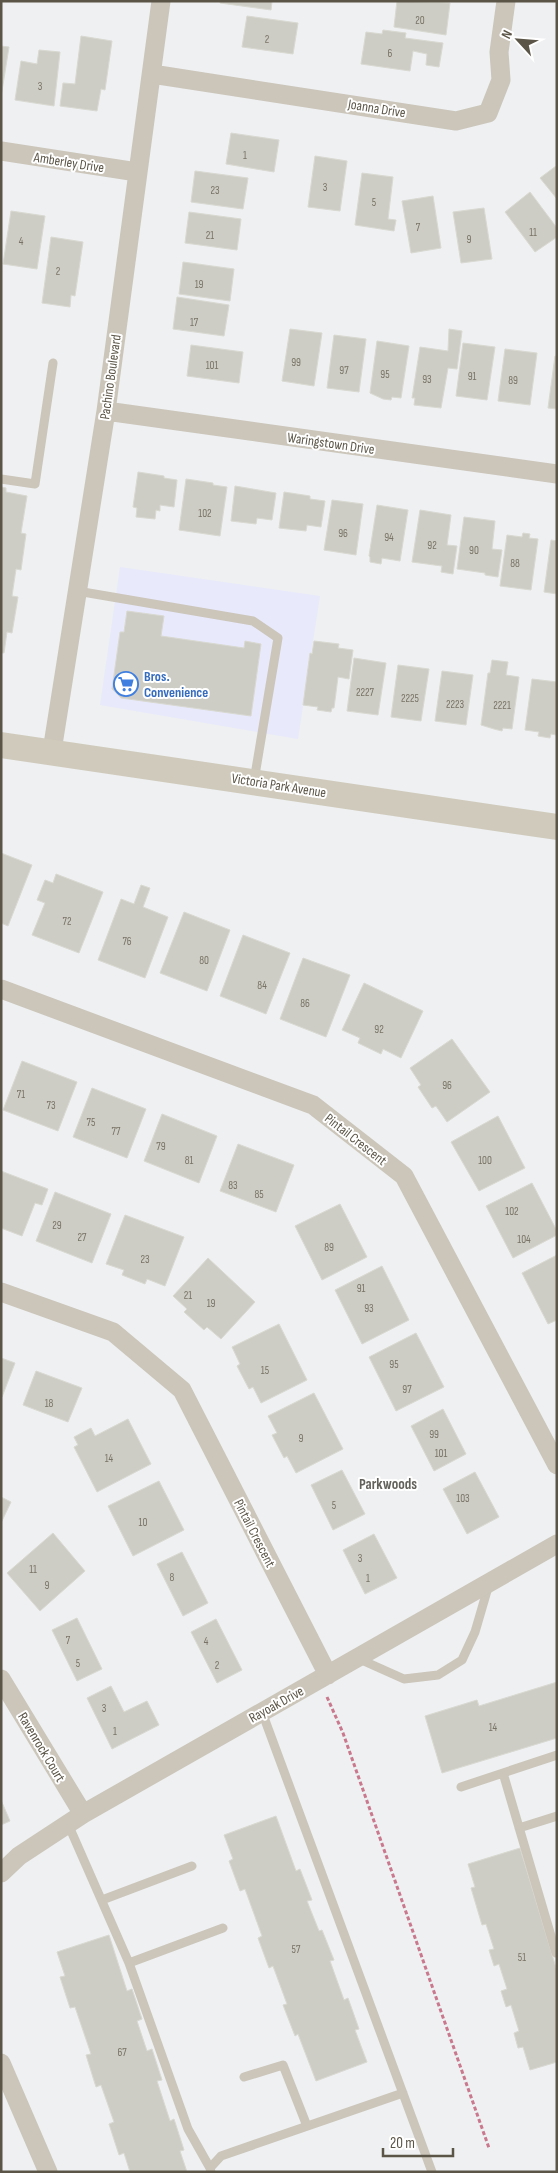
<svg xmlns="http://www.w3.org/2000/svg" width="558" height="2173" font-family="'Sofia Sans Condensed',sans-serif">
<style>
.commercial{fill:#e8e9fb}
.building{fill:#cecdc5;stroke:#d9d9d2}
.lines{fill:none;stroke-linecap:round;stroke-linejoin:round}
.path{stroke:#c9788e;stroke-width:3;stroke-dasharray:4 2.5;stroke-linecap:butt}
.service{stroke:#cbc5ba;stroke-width:9}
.minor{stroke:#cbc5ba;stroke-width:19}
.secondary{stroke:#cfcabb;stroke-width:26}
.labels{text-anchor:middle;stroke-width:4;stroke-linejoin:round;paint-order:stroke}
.number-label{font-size:11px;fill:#787366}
.street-label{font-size:14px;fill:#5b5547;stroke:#fff}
.shop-label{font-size:14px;font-weight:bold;fill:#366cbe;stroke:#fff;text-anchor:start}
.neighbourhood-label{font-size:15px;font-weight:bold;fill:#63615b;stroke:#fff}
</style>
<rect width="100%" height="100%" fill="#eef0f1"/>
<path class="commercial" d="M120,567L320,596L298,739L100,705Z"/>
<path class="building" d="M220,1H272L271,10L220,3Z
M397,1L450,3L446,35L394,27Z
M247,16L298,23L293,54L242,47Z
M383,30L406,33L405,38L443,43L439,67L426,65L427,54L413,51L410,71L361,64L366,32L382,34Z
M81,36L112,41L105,90L101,89L97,111L60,106L63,83L75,84Z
M1,46L9,47L1,97Z
M39,50L60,52L54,106L15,100L21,61L37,64Z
M231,133L279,140L274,172L226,164Z
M315,156L347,161L340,211L308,207Z
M556,166L557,167V199L540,178Z
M195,171L248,178L243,209L191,202Z
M362,173L393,177L388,219L396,220L394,231L355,225Z
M530,192L557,228V237L535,252L505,212Z
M433,196L441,248L411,253L402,201Z
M484,208L492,259L461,263L453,212Z
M11,211L45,216L37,269L3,264Z
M189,212L241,219L237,250L185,243Z
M51,237L83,242L75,296L71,295L70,307L42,303Z
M183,262L234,269L230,301L179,294Z
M177,297L229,305L224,336L173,329Z
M290,329L322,333L314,386L282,381Z
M449,329L462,331L457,369L448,368L441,408L414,405L415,398H412L420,347L448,351Z
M334,335L366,339L359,392L327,388Z
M377,341L409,346L401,398L392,397L391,400L383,399L370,393Z
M463,343L495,347L487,400L456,396Z
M191,345L243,352L239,383L187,376Z
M505,349L537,353L530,405L498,401Z
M555,356H557V409L548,408Z
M138,472L164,476V478L177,480L174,507L160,505V511L156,510L155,519L136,517L137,508L133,507Z
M186,479L213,483V485L227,487L220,536L179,530Z
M235,486L276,493L272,520L257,518L256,524L231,521Z
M1,487L6,488V492L27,496L21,533L26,534L21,570L16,569L12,596L18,597L12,633L7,632L4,653H1Z
M284,492L310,496V499L325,501L321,527L307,525L306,531L279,528Z
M332,500L363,504L356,555L324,550Z
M377,505L408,510L400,561L382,558L381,564L370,562V557L369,556Z
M420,510L451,515L447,545L457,546L453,574L441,572L442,566L412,562Z
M464,517L495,521L492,549L502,550L498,577L485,575V573L457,569Z
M523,533L530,534L529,538L538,539L531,590L500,586L507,535L522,537Z
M551,540L557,541V594L544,592Z
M127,611L164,616L161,636L244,648L245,641L261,644L251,716L121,698L112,689L120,632H124Z
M314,641L339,644L338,648L353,650L349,679L338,677L334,708H332L331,712L317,710L318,707L303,705L310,653L312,654Z
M354,658L386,663L378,715L347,711Z
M492,660L508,662L506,675L519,677L512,729L503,728L502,731L494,729L481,725L488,673H490Z
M398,665L429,669L421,721L391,717Z
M442,671L473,675L466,725L435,721Z
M532,679L557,682V726L556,735L551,734L550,738L538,736L539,732L525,730Z
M1,853L32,865L8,926L1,923Z
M56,874L103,892L79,953L32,935L45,903L37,900L45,880L53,883Z
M141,885L150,888L143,907L168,917L145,978L98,960L121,899L134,904Z
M184,912L230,930L207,991L160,973Z
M243,935L290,953L266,1014L220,996Z
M303,958L350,975L326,1037L280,1019Z
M364,983L423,1011L401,1058L383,1049L381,1054L358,1043L360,1038L342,1030Z
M452,1039L490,1092L447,1122L436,1106L432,1108L418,1087L421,1085L410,1068Z
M22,1061L77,1082L58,1131L3,1110Z
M92,1088L146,1109L127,1158L73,1137Z
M162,1114L217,1136L199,1183L144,1161Z
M498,1116L525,1168L479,1191L451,1142Z
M238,1144L294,1165L276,1212L220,1191Z
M1,1171L48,1189L42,1205L35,1203L22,1236L1,1228Z
M532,1183L557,1231V1235L513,1258L486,1206Z
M55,1192L111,1214L92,1263L36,1241Z
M340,1204L367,1257L322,1280L295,1226Z
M125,1215L184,1237L165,1286L147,1279L145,1284L122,1275L124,1270L106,1264Z
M557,1255V1320L548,1324L522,1273Z
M208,1258L255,1302L221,1339L207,1327L204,1330L184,1312L187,1309L173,1296Z
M382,1266L409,1320L362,1344L335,1290Z
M279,1324L307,1380L261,1403L253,1387L249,1389L237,1366L240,1364L232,1347Z
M416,1333L444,1387L396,1411L369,1357Z
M1,1358L15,1363L2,1397H1Z
M36,1371L82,1388L68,1422L23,1405Z
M314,1393L343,1449L296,1473L287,1456L284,1458L272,1435L277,1433L268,1416Z
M443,1409L466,1454L434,1471L411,1426Z
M128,1419L151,1464L97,1492L74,1447L78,1445L74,1437L91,1428L95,1436Z
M342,1470L365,1514L333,1530L311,1485Z
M475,1472L499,1517L467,1534L443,1489Z
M159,1481L184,1530L133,1556L108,1506Z
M1,1497L11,1502L1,1523Z
M53,1533L85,1571L40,1611L7,1573Z
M374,1534L397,1578L365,1594L343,1550Z
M182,1552L208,1603L183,1616L157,1564Z
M77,1618L102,1669L77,1681L52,1630Z
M216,1619L242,1670L217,1683L191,1632Z
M557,1682V1738L442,1773L425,1716L477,1700L479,1706Z
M111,1686L124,1712L147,1701L159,1725L112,1749L87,1698Z
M1,1800L10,1821L1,1825Z
M276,1816L296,1871L300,1869L312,1900L307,1901L319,1931L322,1930L334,1960L330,1961L344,2000L348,1998L359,2029L355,2030L367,2062L316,2081L298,2034L295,2036L283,2005L287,2004L273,1966L269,1968L258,1938L262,1936L245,1889L240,1891L229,1861L233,1859L224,1835Z
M520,1848L557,1971V2062L530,2070L523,2047L518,2048L514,2033L519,2031L511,2005L506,2007L501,1991L507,1989L499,1964L494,1966L489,1950L494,1949L486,1924L482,1925L471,1888L475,1887L468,1864Z
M109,1935L127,1991L132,1989L142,2019L137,2021L147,2051L152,2049L162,2080L157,2081L170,2121L174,2119L184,2150L180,2151L187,2172H130L124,2153L119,2155L109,2124L114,2122L101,2085L96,2087L86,2055L91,2054L75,2007L70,2008L60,1977L65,1976L57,1952Z"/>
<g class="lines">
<path class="path" d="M327,1697L343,1733L489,2148"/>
<path class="service" d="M1,479L35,484L53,363
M77,591L253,621L278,638L254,781
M357,1658L404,1679L438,1675L462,1660L475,1632L489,1584
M262,1712L432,2172
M503,1773L556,1953
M461,1787L557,1755
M68,1824L129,1963L223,1928
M519,1828L557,1816
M102,1900L192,1866
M129,1963L188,2129L210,2168
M244,2077L283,2065L307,2126
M211,2172L210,2168L221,2156L403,2093"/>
<path class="minor" d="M152,74L456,121L488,113L501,80L499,52L506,1
M1,151L137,172
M106,411L557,474
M52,751L106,411L161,1
M1,989L313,1105L404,1176L557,1465
M1,1292L113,1332L182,1390L328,1675
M1,1679L83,1814
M1,1873L19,1856L83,1814L557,1544
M1,2063L48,2172"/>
<path class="secondary" d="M1,745L557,827"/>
</g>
<defs>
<symbol id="supermarket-ring" viewBox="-11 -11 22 22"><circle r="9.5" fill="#fff" stroke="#3f7fe0" stroke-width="1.5"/><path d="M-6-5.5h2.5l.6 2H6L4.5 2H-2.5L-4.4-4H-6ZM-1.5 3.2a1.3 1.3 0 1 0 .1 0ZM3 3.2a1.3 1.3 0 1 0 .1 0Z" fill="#3f7fe0"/></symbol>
</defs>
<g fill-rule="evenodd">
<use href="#supermarket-ring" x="112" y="670" width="28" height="28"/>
</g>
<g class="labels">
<g class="number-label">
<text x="420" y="24">20</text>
<text x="267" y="43">2</text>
<text x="390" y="57">6</text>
<text x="40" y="90">3</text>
<text x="245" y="159">1</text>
<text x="325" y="191">3</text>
<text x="215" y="194">23</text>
<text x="374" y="206">5</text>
<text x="418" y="231">7</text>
<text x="533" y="236">11</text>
<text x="210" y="239">21</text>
<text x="469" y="243">9</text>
<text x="21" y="245">4</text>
<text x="58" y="275">2</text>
<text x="199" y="288">19</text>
<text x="194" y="326">17</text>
<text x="296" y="366">99</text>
<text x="212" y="369">101</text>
<text x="344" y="374">97</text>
<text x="385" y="378">95</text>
<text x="472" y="380">91</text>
<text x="427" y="383">93</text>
<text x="513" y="384">89</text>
<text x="205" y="517">102</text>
<text x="343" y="537">96</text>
<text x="389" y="541">94</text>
<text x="432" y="549">92</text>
<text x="474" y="554">90</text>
<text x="515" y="567">88</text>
<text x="365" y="696">2227</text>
<text x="410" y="702">2225</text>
<text x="455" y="708">2223</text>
<text x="502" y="709">2221</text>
<text x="67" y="925">72</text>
<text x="127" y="945">76</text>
<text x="204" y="964">80</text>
<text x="262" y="989">84</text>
<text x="305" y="1007">86</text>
<text x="379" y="1033">92</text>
<text x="447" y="1089">96</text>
<text x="21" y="1098">71</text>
<text x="51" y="1109">73</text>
<text x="91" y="1126">75</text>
<text x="116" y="1135">77</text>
<text x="161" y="1150">79</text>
<text x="189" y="1164">81</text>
<text x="485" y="1164">100</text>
<text x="233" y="1189">83</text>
<text x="259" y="1198">85</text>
<text x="512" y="1215">102</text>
<text x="57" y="1229">29</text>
<text x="82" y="1241">27</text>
<text x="524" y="1243">104</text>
<text x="329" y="1251">89</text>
<text x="145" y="1263">23</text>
<text x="361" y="1292">91</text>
<text x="188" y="1299">21</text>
<text x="211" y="1307">19</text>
<text x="369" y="1312">93</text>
<text x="394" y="1368">95</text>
<text x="265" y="1374">15</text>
<text x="407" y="1393">97</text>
<text x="49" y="1407">18</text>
<text x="434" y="1438">99</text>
<text x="301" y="1442">9</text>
<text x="441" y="1457">101</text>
<text x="109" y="1462">14</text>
<text x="463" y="1502">103</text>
<text x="334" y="1509">5</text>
<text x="143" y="1526">10</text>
<text x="360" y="1562">3</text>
<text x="33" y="1573">11</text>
<text x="172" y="1581">8</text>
<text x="368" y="1582">1</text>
<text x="47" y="1589">9</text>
<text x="68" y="1644">7</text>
<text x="206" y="1645">4</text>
<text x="78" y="1667">5</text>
<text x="217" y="1669">2</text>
<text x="104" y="1712">3</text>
<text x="493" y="1731">14</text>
<text x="115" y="1735">1</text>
<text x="296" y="1953">57</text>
<text x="522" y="1961">51</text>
<text x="122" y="2056">67</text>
</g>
<g class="street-label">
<text transform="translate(377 108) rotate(9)" y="5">Joanna Drive</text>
<text transform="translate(69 162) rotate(9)" y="5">Amberley Drive</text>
<text transform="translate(110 377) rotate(-82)" y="5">Pachino Boulevard</text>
<text transform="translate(331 443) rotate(8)" y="5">Waringstown Drive</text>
<text transform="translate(279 785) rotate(9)" y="5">Victoria Park Avenue</text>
<text transform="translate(356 1139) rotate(38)" y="5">Pintail Crescent</text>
<text transform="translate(255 1533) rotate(63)" y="5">Pintail Crescent</text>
<text transform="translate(276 1704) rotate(-29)" y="5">Rayoak Drive</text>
<text transform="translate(42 1747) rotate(59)" y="5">Ravenrock Court</text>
</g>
<g class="shop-label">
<text x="144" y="681">Bros.<tspan x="144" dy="16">Convenience</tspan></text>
</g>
<g class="neighbourhood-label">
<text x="388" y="1489">Parkwoods</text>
</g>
</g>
<rect width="558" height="2173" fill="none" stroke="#5b5547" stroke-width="5"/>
<g transform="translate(518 40) rotate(296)" stroke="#ffffff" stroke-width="4" paint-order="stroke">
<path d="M0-4L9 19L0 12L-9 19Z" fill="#5b5547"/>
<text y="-8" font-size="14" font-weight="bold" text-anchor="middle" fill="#5b5547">N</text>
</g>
<path d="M383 2148v8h70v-8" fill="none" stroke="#5b5547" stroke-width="2.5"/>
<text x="390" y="2148" font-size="15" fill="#5b5547" stroke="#ffffff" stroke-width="4" paint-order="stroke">20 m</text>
</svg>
